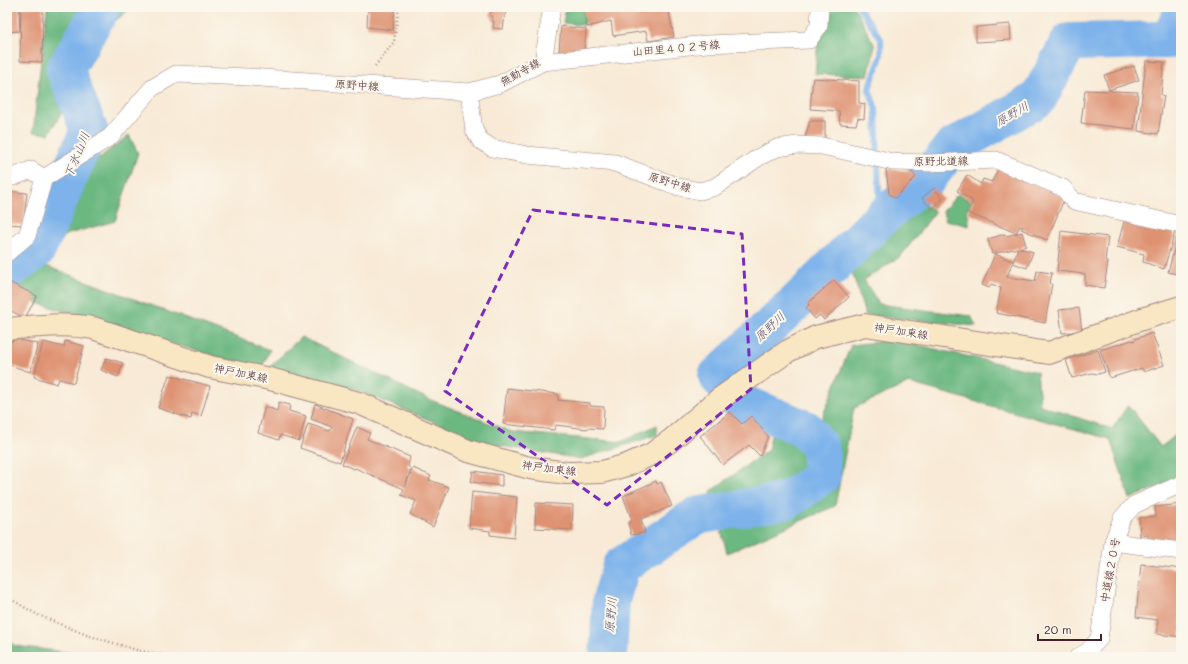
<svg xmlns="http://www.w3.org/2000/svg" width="1188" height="664" font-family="Mali,'Klee One',sans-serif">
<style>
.forest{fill:#6cb881;stroke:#5b6c56}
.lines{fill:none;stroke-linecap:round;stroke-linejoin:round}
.stream{stroke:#7db2eb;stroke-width:6}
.river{stroke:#7db2eb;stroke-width:38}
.building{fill:#de9272}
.street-casing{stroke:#a18480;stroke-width:18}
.secondary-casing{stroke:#a18480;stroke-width:24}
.path{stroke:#a18480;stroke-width:2.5;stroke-dasharray:1 3;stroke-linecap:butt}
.street{stroke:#fff;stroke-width:17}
.secondary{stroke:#f9e7c3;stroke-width:22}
.marked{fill:none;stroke:#7b2cbf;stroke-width:3;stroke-dasharray:8 5;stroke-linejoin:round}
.labels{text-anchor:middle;stroke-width:4;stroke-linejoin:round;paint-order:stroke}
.street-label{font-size:11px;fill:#4a1f2b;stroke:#fbf7ec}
.water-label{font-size:12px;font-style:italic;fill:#5c526e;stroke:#fbf7ec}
</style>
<rect width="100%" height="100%" fill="#fbf7ec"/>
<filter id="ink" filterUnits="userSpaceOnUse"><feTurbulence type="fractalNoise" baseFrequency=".025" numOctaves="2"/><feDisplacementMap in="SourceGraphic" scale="8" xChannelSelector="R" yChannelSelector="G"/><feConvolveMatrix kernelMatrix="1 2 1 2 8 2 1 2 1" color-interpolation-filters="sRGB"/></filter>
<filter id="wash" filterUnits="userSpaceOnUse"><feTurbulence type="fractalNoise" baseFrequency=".012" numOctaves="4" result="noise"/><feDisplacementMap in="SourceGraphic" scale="16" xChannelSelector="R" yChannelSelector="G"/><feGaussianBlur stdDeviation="0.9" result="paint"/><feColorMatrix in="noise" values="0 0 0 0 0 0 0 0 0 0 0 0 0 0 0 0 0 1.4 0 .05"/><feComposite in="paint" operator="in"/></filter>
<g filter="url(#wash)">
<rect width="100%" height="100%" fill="#f8ead6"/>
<path class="forest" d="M47,7H132L114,22L49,134L33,132Z
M566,7H590L584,25L563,23Z
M828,7H854L875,46L868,76L815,74L818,40Z
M129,135L138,153L115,221L65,235L46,266L270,350L261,370L7,294V276L43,219L78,174Z
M958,194L971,201L966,213L969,216V226L945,220L943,211Z
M919,200L935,212L901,256L864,280L879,304L971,316L976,326L865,315L851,268L882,232Z
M301,337L428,399L512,432L621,442L657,425V435L581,459L489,444L353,389L268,369Z
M895,340L1037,372L1040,405L1112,429L1128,405L1161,447L1181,431V477L1130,499L1110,439L909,383L854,408L835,506L727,553L711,491L768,450L774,422L818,428L851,345Z
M7,638L15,646L106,657H7Z"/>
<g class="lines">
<path class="stream" d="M860,7V9L881,39V56L869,89L876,109L880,219"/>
<path class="river" d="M7,272L37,250L89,130L65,69L102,7
M608,657L611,600L621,566L696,516L788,500L808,486L822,475L820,447L806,429L740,402L717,376L803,296L880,219L928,178L951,148L1038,99L1069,42L1169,40L1181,16"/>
</g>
<g id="blocks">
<path class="building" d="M7,7H19L20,31L7,32Z
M21,7H43L42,62L20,61Z
M368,7H395L393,30L367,27Z
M492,7L506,9L503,29L493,28L494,21H492V17L490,16Z
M591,7H668L674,37L648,41L646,31L613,36L611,21L587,27L583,9Z
M1010,24L1011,40L976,42V27Z
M561,26L586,29L584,54L559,51Z
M1146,61L1164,62L1161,95L1164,96L1158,134L1138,131Z
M1134,66L1139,80L1109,90L1104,75Z
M813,78L859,81V103L865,104L864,119L858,118L856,125L840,124L839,111L810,109Z
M1085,90L1138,92L1134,129L1081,123Z
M810,121H825V140L804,141Z
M886,169L911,171L916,177L895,198L889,194Z
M998,169L1065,197L1047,240L1021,229L1023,227L1020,226L1016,233L968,213L973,201L957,191L967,175L981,184L983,179L992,182Z
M934,188L943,199L932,209L922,198Z
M7,191L27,193L23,225L7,224Z
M1125,218L1175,232L1164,269L1143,262L1144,254L1117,247Z
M1061,231L1108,237L1105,261L1108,262L1104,288L1085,285V274L1057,271Z
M1022,232L1026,246L1020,248L1033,252L1027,268L1013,263L1018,248L992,254L988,239L1005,234L1006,236Z
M1179,232L1181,233V275L1168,272Z
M995,254L1013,261L1007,277L1035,281L1037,271L1052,273L1050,283L1052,284L1045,323L996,313L1001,288L991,284L989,288L982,285Z
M834,280L849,297L824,320L820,315L815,319L806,308L809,305L808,303Z
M7,281L37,296L25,318L7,309Z
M1079,308L1082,331L1062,333L1059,310Z
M1152,333L1164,365L1144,372L1142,368L1110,378L1100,350L1132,340L1134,341L1135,339Z
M16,339L38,344L30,372L7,364V341H12Z
M65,341L84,346L74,383L59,379L57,384L34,377L43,342L64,347Z
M1098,350L1105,372L1098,374L1092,373L1072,378L1066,360Z
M106,358L123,363L118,377L101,370Z
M169,375L210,386L201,416L192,413L191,419L158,408Z
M507,388L558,394V400L590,403V406L604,407L603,429L588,428L587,429L556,425L554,430L503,424Z
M279,402L290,405L289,411L306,416L299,441L280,435L279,440L258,433L265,406L277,411Z
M315,404L353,419L340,462L300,448L308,424L330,431L332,427L311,419Z
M730,412L742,424L751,416L768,436L760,456L749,445L723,465L700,436Z
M357,427L370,433L367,439L410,457L408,466L411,469L405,486L413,468L431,476L429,480L449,487L433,527L410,514L416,501L401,495L404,489L355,468L354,469L342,464Z
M473,471L502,475V486L471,482Z
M656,481L657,484L661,482L672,506L641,519L645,533L631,535L628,523L632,520L623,496Z
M472,492L517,497L514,538L490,535V531L469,528Z
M536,503L573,505L572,530L535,528Z
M1181,504V542L1171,544L1170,540L1150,543L1148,535L1140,536L1139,518L1156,516L1155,507Z
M1141,564L1181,569V637L1157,634L1158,620L1136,617Z"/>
</g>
</g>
<g filter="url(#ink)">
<use href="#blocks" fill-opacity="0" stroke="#a18480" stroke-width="1"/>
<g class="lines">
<defs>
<path id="street" d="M543,62L552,7
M469,92L500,84L543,62L707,44L809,40L819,26L820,7
M7,177H13L31,170L44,178L110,137L152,88L176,74L247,77L469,92L474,130L480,140L492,148L527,155L615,163L679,187L700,191L715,187L759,157L777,148L797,145L822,146L893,162L930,163L996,160L1063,188L1074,201L1181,225
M7,253L27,236L44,178
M1113,542L1181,551
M1078,657L1087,652L1099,639L1113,542L1122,518L1134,505L1181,484"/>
<path id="secondary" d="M7,329C36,326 64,323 93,328L210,367L270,379L359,403L468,451L530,468L567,473L602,472L627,465L652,454L670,441L718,400L788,351L816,337L865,325L1049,353L1142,319L1181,307"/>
</defs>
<use href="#street" class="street-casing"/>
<use href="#secondary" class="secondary-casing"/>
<path class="path" d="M375,66L394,42L399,7
M7,597L38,615L87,635L140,651L178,657"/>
<use href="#street" class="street"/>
<use href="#secondary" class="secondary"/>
</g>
</g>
<path class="marked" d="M533,210L742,234L751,389L607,505L445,391Z"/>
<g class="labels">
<g class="street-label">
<text transform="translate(676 48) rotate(-5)" y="4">山田里４０２号線</text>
<text transform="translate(520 72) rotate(-29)" y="4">無動寺線</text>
<text transform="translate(357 85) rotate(4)" y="4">原野中線</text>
<text transform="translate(941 161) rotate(-1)" y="4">原野北道線</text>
<text transform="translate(670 182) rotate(17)" y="4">原野中線</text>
<text transform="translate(901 331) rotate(9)" y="4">神戸加東線</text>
<text transform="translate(241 373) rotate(12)" y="4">神戸加東線</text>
<text transform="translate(549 468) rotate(7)" y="4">神戸加東線</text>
<text transform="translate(1110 570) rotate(-80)" y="4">中道線２０号</text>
</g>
<g class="water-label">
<text transform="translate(1012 114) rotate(-30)" y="4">原野川</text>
<text transform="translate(77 155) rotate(-68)" y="4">下氷山川</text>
<text transform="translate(770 327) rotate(-43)" y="4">原野川</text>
<text transform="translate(611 615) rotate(-85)" y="4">原野川</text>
</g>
</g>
<rect width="1188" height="664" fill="none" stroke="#fbf7ec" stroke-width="24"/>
<path d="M1038 634v6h63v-6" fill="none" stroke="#4a1f2b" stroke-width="2"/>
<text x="1044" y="634" font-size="12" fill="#4a1f2b" stroke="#fbf7ec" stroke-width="3" paint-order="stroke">20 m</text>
</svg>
